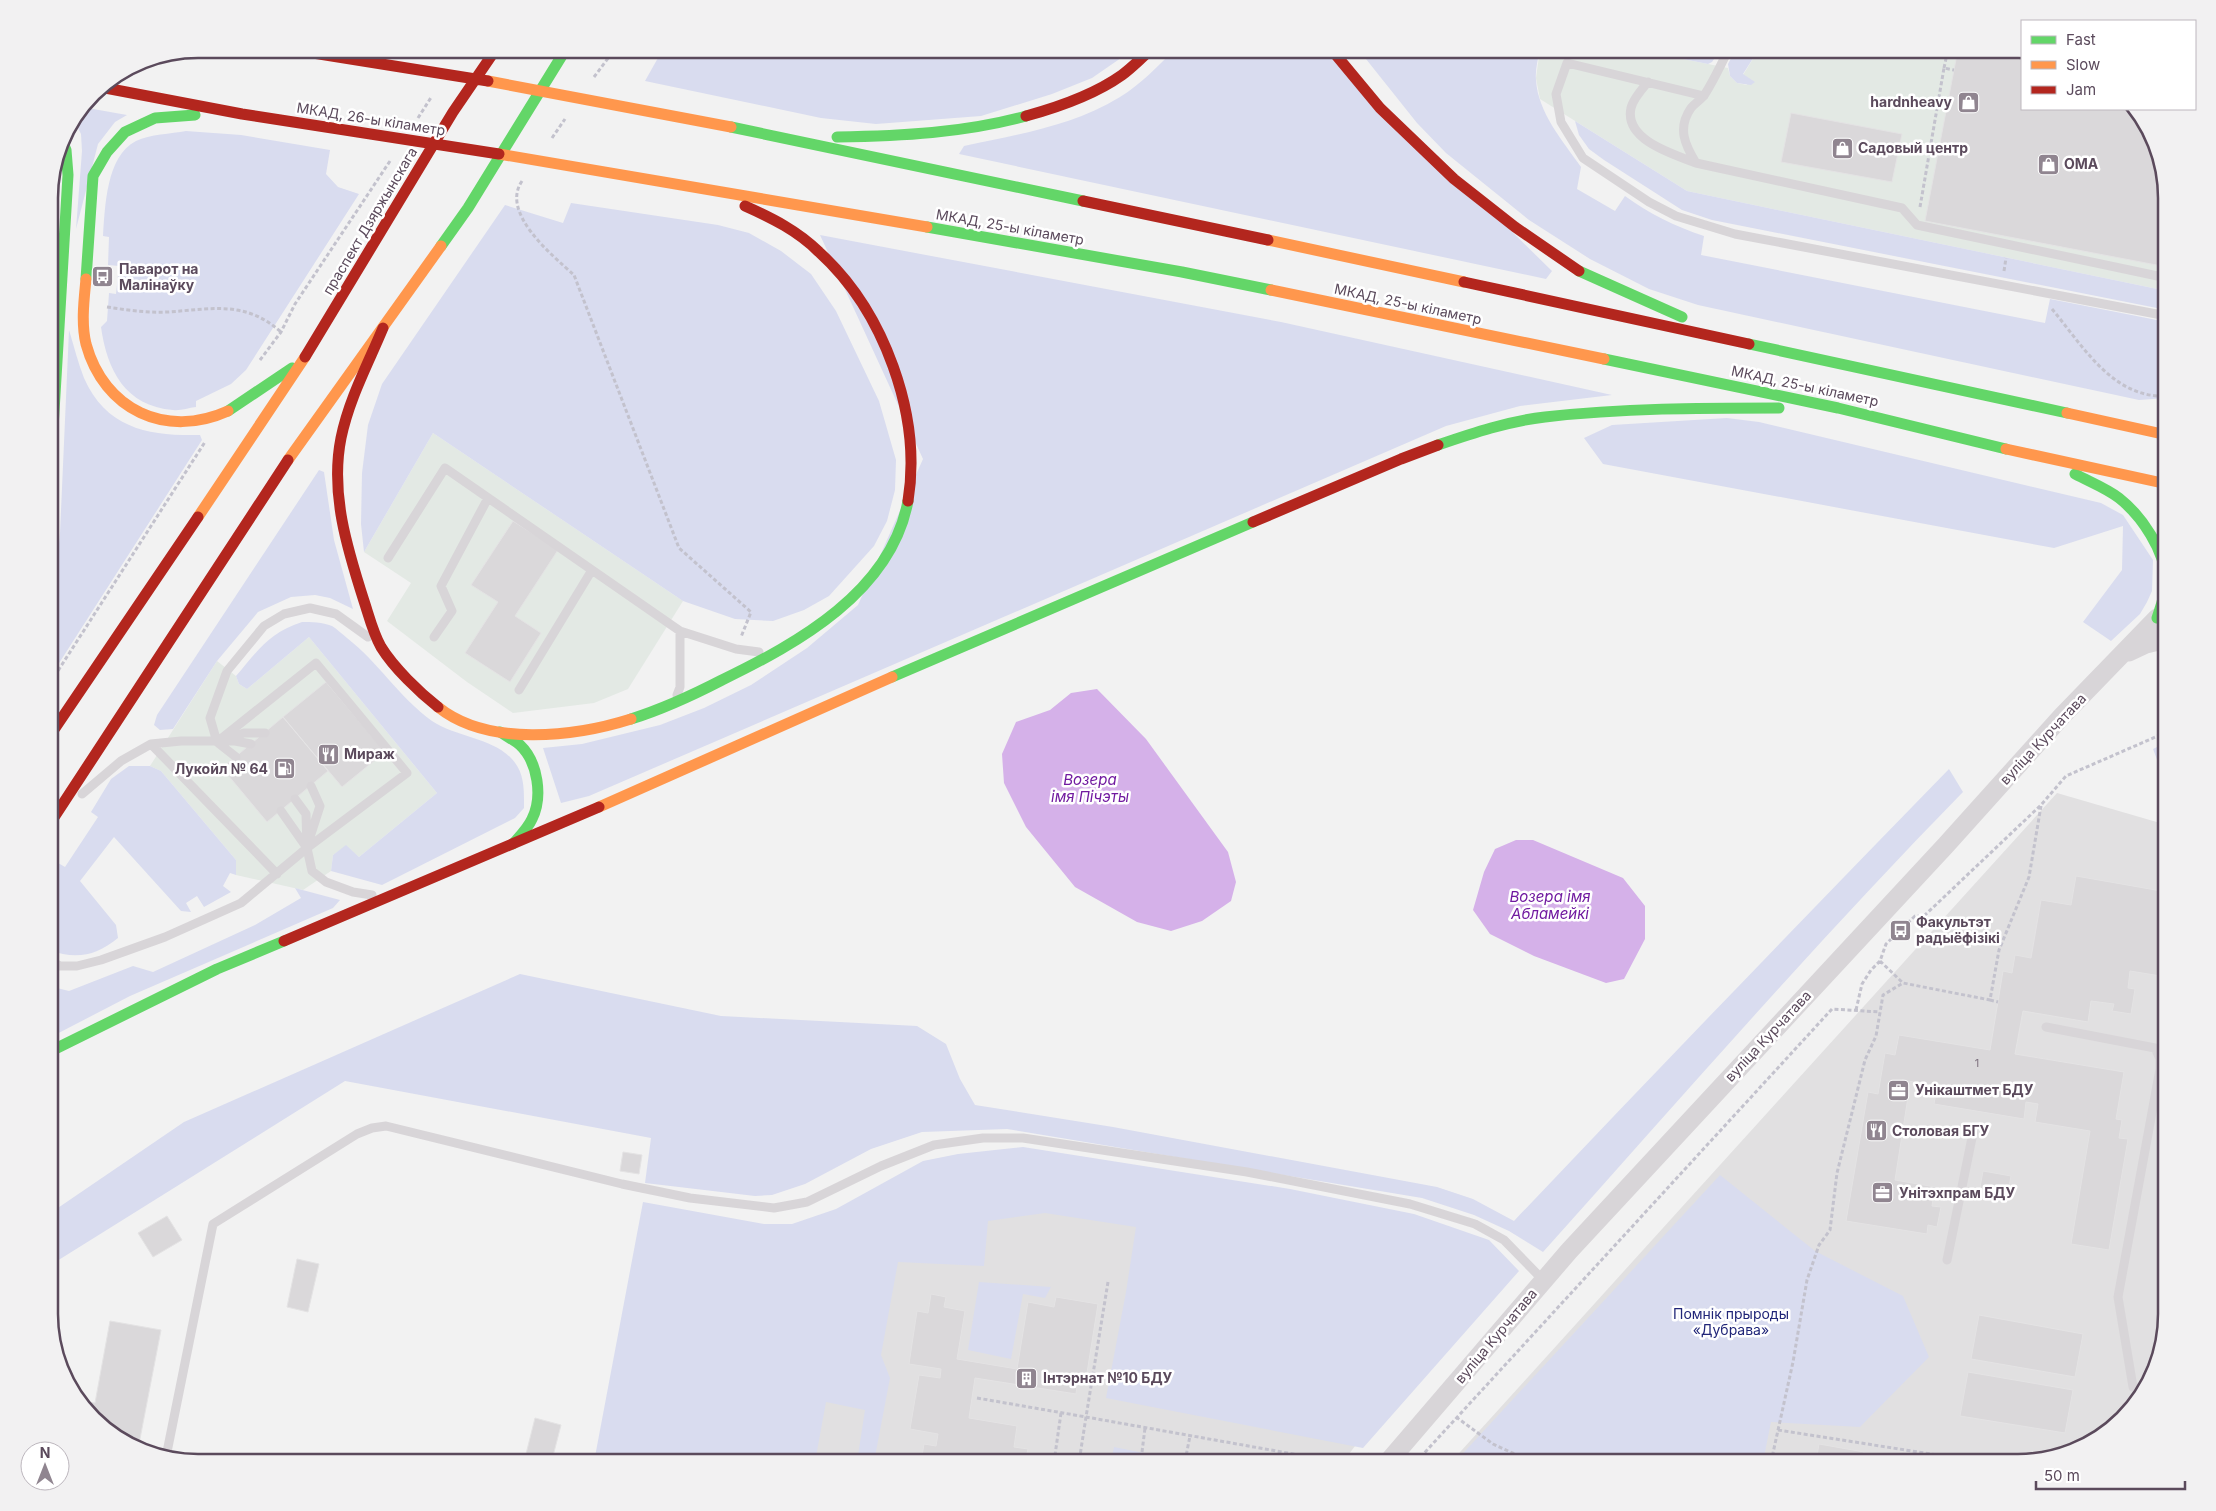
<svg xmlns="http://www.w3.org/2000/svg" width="2216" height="1511" font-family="Inter,sans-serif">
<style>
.commercial{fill:#e3e9e4}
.education{fill:#e1e0e1}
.green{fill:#d9dcef}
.water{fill:#d5b1e9}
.building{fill:#dad8da;stroke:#e4e3e4}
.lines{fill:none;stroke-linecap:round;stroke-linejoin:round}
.path{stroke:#c3c2cd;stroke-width:3;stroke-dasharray:4 2.5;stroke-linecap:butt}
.lane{stroke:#d8d5d8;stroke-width:9}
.street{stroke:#d8d5d8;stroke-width:19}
.fast{stroke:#63d668;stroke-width:11}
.slow{stroke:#ff974d;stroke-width:11}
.jam{stroke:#b3261e;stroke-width:11}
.labels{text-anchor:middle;stroke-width:5;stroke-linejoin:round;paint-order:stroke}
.number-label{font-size:11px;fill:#7d707e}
.poi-label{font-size:14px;font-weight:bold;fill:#5b4a5c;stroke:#fff;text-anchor:start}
.street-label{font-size:14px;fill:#5b4a5c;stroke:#fff}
.park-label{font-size:14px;fill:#202578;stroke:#fff}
.water-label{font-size:15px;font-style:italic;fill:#711aa0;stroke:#fff}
.rim{fill:none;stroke:#5b4a5c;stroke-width:2.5}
</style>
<rect width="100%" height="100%" fill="#f2f2f2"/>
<path class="commercial" d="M1540,49H1633L1728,68L1730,76L1737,83L1747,85L1743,75L1759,49H2022V109H2132L2152,131L2167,197V291L1687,191L1540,99L1536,78Z
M433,433L683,601L628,689L594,703L513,713L467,682L387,621L411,583L364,552Z
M309,637L437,793L359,857L346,846L333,855L331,871L303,890L236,875V860L161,771L150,766L217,661L236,676L239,684L247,689Z"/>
<path class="education" d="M2057,793L2167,825V1314L2159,1361L2142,1397L2085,1447L2019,1462H1451Z
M1046,1195L1158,1208L1364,1434L1343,1462H720L878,1232Z"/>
<path class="green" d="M663,49H1134L1092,78L1052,94L981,116L876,124L821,118L645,81Z
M1175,49H1326L1552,271L1546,279L959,154L964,146C1019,134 1070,127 1120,97C1140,85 1158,66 1175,49Z
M1358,49H1540C1538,59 1535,70 1536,80C1538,113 1563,141 1581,167L1577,189L1615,211L1625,196C1650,214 1674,226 1704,236L1701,255L2045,323L2050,299L2167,322V398L2139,400L1698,305L1649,289L1590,259L1529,220L1446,153L1417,123Z
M1633,49H1721L1712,62L1708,64Z
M1736,49H1759L1743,74L1755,82L1751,85L1737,83L1730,76L1728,64Z
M82,107L127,115L115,122L98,144L76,229L82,151L81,134L74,120Z
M1575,121L1687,191L2167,291V310L1712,220L1682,210L1604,160L1589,149L1579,135Z
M186,131L241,135L330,150L326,174L338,187L359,194L246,370L231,384L196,401V407C188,408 180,411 173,410C125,406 107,370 101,327L107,321L109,293L116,294L119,266L108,265L109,237L103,236C105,208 106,156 136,141C150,134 171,134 186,131Z
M571,203L718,225L749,233L781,251L811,274L836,311L879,401L896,460L895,490L887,521L874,546L829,596L804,610L773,621L735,619L683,601L433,433L364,552L361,524L362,473L368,425L382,384L505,205L563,223Z
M820,235L1281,322L1612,395L1520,406L1446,426L589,796L561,803L543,748L582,744L660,725L704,708L751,685L807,648L858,605L923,459Z
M69,330C74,346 78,363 84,378C107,430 151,436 200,435L202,440L54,671L49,667V648L60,533Z
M1727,418L1759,422L2101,503L2123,515L2153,560L2152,591L2147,602L2140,614L2111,641L2083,622L2122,570L2123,526L2054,548L1603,464L1584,438L1612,425Z
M319,470L324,472L334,540L353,609L330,598L315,595L291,597L258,612L217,661L173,729L160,730L154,725L157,715Z
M302,622C312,622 322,622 332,626C337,629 342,634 347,638C378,662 400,698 432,721C456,737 490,737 511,758C525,772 524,790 524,808L515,818L382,885L331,871L333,855L346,845L359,857L437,793L309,637L247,689L239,684L236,676C258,650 269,633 302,622Z
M2167,742V786L2153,749Z
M129,766H150L161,771L236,860V875L230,873L223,886L231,892L204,907L197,896L186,903L191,912L181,911L114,837L80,881L116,925L118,938C96,956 76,960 49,950V877L58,863L65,867L98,817L91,812L111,779Z
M1949,769L1963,792C1818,940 1682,1097 1543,1252L1509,1231L1474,1215L1422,1198L1007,1129L922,1132L871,1149L805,1184L772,1195L755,1196L645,1183L651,1138L345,1081L49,1266V1214L184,1122L520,974L721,1016L917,1026L946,1044L960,1079L975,1105L1113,1127L1437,1187L1473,1199L1514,1221C1658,1069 1803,919 1949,769Z
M295,888L340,900L333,908L130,996L49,1038V986L69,991L133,966L153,972L255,925L301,898Z
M1023,1147L1290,1189L1414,1214L1489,1240L1519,1271L1363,1448L1106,1398L1126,1292L1136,1227L1045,1213L988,1221L984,1266L898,1262L881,1355L890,1378L874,1462H857L865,1410L826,1402L815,1462H594L643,1202L764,1224H792L836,1209L923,1161L958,1154Z
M1720,1175L1815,1251L1903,1296L1929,1357L1860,1427L1771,1422L1763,1462H1455Z
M979,1282L1051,1287L1045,1298L1023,1294L1011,1359L968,1350Z
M1114,1447L1189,1462H1111Z"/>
<path class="water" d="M1097,689L1146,739L1228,852L1236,882L1231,901L1202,921L1171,931L1137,922L1075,887L1026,827L1004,783L1002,754L1016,722L1050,710L1071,693Z
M1516,840H1533L1623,878L1645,906V939L1624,979L1606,983L1534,956L1490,934L1473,910L1484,872L1495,849Z"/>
<path class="building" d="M1958,49H1982L2022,56V109H2132L2152,131L2167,197V267L1925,221Z
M1791,113L1902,134L1892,182L1781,162Z
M513,521L558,550L515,616L541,633L510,682L465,653L498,602L471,585Z
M326,682L385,752L342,787L283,717Z
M283,717L328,771L267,822L222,768Z
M2076,876L2167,892V977L2130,971L2128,988L2135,989L2131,1014L2112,1011L2114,1004L2091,1001L2088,1022L2023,1011L2015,1054L2124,1072L2116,1119L2122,1120L2119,1138L2128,1139L2109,1250L2071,1244L2090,1131L2035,1122L2038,1104L2026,1102L2024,1119L1934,1104L1937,1086L1902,1080L1899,1095L1908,1097L1895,1180L1935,1187L1932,1206L1941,1207L1937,1227L1928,1225L1927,1234L1846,1221L1868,1092L1878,1094L1885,1053L1895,1055L1899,1035L1990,1050L2003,971L2012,973L2015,955L2031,958L2041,900L2071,905Z
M623,1152L642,1155L639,1174L620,1171Z
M1983,1171L2011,1176L2007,1198L1979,1193Z
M167,1216L182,1240L153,1257L138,1233Z
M297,1259L319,1264L308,1312L287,1307Z
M931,1294L946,1297L944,1307L965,1311L957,1359L1017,1369L1028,1302L1054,1307L1056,1297L1098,1304L1086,1379L1078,1377L1076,1394L975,1378L969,1418L1017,1426L1014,1447L1028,1449L1025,1462H921L924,1444L936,1446L938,1434L910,1429L919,1375L940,1378L941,1369L909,1364L917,1311L928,1313Z
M1979,1315L2083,1334L2075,1377L1971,1359Z
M110,1321L161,1330L138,1449L114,1437L80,1401L95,1403Z
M1968,1372L2073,1390L2065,1433L1960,1416Z
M535,1418L561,1425L552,1460L526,1454Z
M1819,1444L1864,1452L1862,1462H1816Z
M1888,1454L1934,1462H1886Z"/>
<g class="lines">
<path class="path" d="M1944,68L1948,49
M594,77L615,49
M418,118L432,96
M552,138L565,119
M522,181C500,213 552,255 574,275L679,548L751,612L741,637
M1920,207L1944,68L1954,70
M2004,271L2006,258
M107,307C127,310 147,313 168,312C212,309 245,300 281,332
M2052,309C2083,346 2113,399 2167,396
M260,360L281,332L295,304L390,161
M49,679L54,677L205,442
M1880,961L1903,983L1990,1000L1999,950L2029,877L2041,806
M1990,1000L1998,1002
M1856,1010L1862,984L1871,970L1880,961L1886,944L1915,916H1924L2041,805L2066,776L2167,732
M1108,1282L1086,1417L1338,1462
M977,1398L1086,1417L1079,1462
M1456,1417L1493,1444L1532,1462
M1778,1430L1982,1462
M1142,1452L1145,1428
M1185,1461L1190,1436
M1054,1462L1061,1413
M1363,1462L1370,1453
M1416,1462L1832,1009L1880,1012
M1771,1462L1793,1362L1807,1280L1819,1245L1830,1230L1837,1173L1865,1060L1876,1036L1883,995L1903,983"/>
<path class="lane" d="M1648,82C1642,89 1633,99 1631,108C1624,140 1673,154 1696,163C1685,145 1677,128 1691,108C1695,103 1701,100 1705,94C1714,80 1721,64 1729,49
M1704,96L1567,63L1556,94L1561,122L1583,158L1649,202L1676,216L1735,234L2167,316
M1696,163L1902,208L1917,225L2167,278
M388,558L445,468L680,631L736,649L759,652
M434,637L452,611L441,586L488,498
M519,690L592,570
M677,695L680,687V631
M226,739L244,733H265
M151,744L277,874
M236,757L217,742L210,718L227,671L264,626L284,614L310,608L336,614L368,637
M82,794L121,761L151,744L181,741H235L251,744
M295,799L306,814L307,848L312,871L326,882L353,892L372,895
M281,811L307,848
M309,840L320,806L311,786
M49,960L60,966H77L101,960L165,937L241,903L307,848L407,773L316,663L217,742
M2046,1027L2155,1048L2160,1059V1069L2118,1297L2133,1387L2146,1388
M1947,1260L1973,1133
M166,1457L213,1224L357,1134L372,1128L386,1126L622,1184L690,1198L774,1208L807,1202L881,1166L934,1145L983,1138H1023L1247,1172L1410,1204L1475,1224L1504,1240L1544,1281"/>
<path class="street" d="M2129,652L2146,644L2167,639
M1388,1462L1569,1251L1946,845L2062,716L2157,618"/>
<path class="fast" d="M731,127L1083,201
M837,137C901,136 964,133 1026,116
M927,227L1182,272L1271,290
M441,246L468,208L566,49
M1579,271L1682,317
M86,279L93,176L107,152L125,132L155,118L195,115
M1749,344L2067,413
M1604,359L1838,408L2006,449
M228,411L292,368
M1438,445C1473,433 1509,421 1545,417C1623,408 1701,408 1779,408
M2075,474C2090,482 2106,488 2119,498C2142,516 2165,551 2166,580C2166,593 2161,606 2157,618
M49,496L68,175L66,150L61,138
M892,677L1253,522
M631,719C663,709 693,695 722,680C798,643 891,592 908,501
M500,732C506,736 514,740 520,745C538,762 543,797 532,819C528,828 520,836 513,844
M49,1052L217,969L284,941"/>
<path class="slow" d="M488,81L731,127
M499,154L927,227
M1268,240L1464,282
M86,279C84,300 81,323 86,344C104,410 166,439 228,411
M1271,290L1604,359
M2067,413L2167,435
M2006,449L2167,484
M288,460L441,246
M198,517L305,357
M438,707C488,747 574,737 631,719
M599,807L892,677"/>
<path class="jam" d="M288,49L488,81
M1331,49L1380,108L1454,179L1515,227L1579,271
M100,87L242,114L499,154
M1026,116C1059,107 1094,95 1122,75C1133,67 1142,57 1152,49
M1083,201L1268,240
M745,206C772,218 798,231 819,252C884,311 922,415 908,501
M1464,282L1749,344
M383,328C368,364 349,399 341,438C330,493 347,548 364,601C369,616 373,633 381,647C394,668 419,692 438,707
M305,357L453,112L496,49
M1253,522L1401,459L1438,445
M49,737L198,517
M49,825L288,460
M284,941L599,807"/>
</g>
<defs>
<symbol id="shop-square" viewBox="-11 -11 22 22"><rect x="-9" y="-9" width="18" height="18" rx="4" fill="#908590" stroke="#fff"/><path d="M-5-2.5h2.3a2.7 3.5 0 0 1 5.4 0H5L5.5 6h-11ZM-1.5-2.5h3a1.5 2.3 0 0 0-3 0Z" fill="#fff"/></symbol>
<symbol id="bus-square" viewBox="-11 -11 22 22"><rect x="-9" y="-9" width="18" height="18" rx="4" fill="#908590" stroke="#fff"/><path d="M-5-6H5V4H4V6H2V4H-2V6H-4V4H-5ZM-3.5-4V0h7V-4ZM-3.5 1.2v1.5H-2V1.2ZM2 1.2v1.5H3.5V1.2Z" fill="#fff"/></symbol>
<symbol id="restaurant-square" viewBox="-11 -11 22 22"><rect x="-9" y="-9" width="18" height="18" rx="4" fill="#908590" stroke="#fff"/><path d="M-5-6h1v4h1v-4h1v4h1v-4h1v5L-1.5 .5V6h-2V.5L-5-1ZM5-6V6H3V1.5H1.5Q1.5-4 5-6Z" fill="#fff"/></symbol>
<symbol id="fuel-square" viewBox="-11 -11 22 22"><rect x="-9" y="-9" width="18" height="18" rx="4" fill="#908590" stroke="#fff"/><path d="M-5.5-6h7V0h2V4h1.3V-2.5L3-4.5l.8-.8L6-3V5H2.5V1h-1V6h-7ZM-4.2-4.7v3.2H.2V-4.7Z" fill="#fff"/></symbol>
<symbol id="office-square" viewBox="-11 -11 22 22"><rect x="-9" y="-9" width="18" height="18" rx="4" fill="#908590" stroke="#fff"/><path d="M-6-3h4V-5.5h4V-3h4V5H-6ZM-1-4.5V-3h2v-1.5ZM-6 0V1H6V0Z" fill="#fff"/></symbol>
<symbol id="building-square" viewBox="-11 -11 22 22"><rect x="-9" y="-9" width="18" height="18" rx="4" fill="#908590" stroke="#fff"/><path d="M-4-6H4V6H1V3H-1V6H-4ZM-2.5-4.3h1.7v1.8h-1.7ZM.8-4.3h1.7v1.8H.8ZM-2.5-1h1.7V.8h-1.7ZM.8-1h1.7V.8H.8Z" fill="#fff"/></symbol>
</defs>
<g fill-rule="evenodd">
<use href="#shop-square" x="1956" y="90" width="25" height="25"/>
<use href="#shop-square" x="1830" y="136" width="25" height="25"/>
<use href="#shop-square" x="2036" y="152" width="25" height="25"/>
<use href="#bus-square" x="90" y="264" width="25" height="25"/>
<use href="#restaurant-square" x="316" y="742" width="25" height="25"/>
<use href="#fuel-square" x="272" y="756" width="25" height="25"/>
<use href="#bus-square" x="1888" y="918" width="25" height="25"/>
<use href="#office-square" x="1886" y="1078" width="25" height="25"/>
<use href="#restaurant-square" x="1864" y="1118" width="25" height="25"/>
<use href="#office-square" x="1870" y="1180" width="25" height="25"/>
<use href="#building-square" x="1014" y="1366" width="25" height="25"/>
</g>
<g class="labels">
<g class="number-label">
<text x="1977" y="1067">1</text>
</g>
<g class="poi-label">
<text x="1952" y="107" text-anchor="end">hardnheavy</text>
<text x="1858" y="153">Садовый центр</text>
<text x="2064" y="169">ОМА</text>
<text x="119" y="274">Паварот на<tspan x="119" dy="16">Малінаўку</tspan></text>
<text x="344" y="759">Мираж</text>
<text x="268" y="774" text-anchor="end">Лукойл № 64</text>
<text x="1916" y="927">Факультэт<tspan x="1916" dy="16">радыёфізікі</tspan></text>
<text x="1915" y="1095">Унікаштмет БДУ</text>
<text x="1892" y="1136">Столовая БГУ</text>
<text x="1899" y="1198">Унітэхпрам БДУ</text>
<text x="1043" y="1383">Інтэрнат №10 БДУ</text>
</g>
<g class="street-label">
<text transform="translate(371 119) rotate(9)" y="5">МКАД, 26-ы кіламетр</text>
<text transform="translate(370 221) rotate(-59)" y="5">праспект Дзяржынскага</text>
<text transform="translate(1010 227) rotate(10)" y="5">МКАД, 25-ы кіламетр</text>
<text transform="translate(1408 304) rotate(12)" y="5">МКАД, 25-ы кіламетр</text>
<text transform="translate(1805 386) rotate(12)" y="5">МКАД, 25-ы кіламетр</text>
<text transform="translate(2043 739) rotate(-47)" y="5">вуліца Курчатава</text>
<text transform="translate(1768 1036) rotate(-47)" y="5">вуліца Курчатава</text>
<text transform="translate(1496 1336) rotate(-50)" y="5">вуліца Курчатава</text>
</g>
<g class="park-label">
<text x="1731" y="1319">Помнік прыроды<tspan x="1731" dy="16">«Дубрава»</tspan></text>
</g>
<g class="water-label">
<text x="1090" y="785">Возера<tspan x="1090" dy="17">імя Пічэты</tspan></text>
<text x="1550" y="902">Возера імя<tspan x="1550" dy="17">Абламейкі</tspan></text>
</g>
</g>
<path d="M0 0H2216V1511H0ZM198 58H2018A140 140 0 0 1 2158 198V1314A140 140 0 0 1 2018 1454H198A140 140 0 0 1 58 1314V198A140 140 0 0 1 198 58Z" fill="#f2f1f2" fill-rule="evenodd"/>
<path class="rim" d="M198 58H2018A140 140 0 0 1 2158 198V1314A140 140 0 0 1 2018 1454H198A140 140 0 0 1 58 1314V198A140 140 0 0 1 198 58Z"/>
<rect x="2021" y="20" width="175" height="90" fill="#ffffff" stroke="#bdb7be"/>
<rect x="2031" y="36" width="25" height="8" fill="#63d668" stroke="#bdb7be"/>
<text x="2066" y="45" font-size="15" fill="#5b4a5c">Fast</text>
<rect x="2031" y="61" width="25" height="8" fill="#ff974d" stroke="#bdb7be"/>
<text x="2066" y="70" font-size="15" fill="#5b4a5c">Slow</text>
<rect x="2031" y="86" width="25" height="8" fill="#b3261e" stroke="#bdb7be"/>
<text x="2066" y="95" font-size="15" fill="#5b4a5c">Jam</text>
<g transform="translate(45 1466)"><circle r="24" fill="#ffffff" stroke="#bdb7be"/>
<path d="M0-4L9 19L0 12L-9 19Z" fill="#908590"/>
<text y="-8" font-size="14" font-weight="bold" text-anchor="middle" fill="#5b4a5c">N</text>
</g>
<path d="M2036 1481v8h149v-8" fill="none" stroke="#5b4a5c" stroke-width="2.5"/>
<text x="2044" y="1481" font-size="15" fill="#5b4a5c" stroke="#ffffff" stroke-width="4" paint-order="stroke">50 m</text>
</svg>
